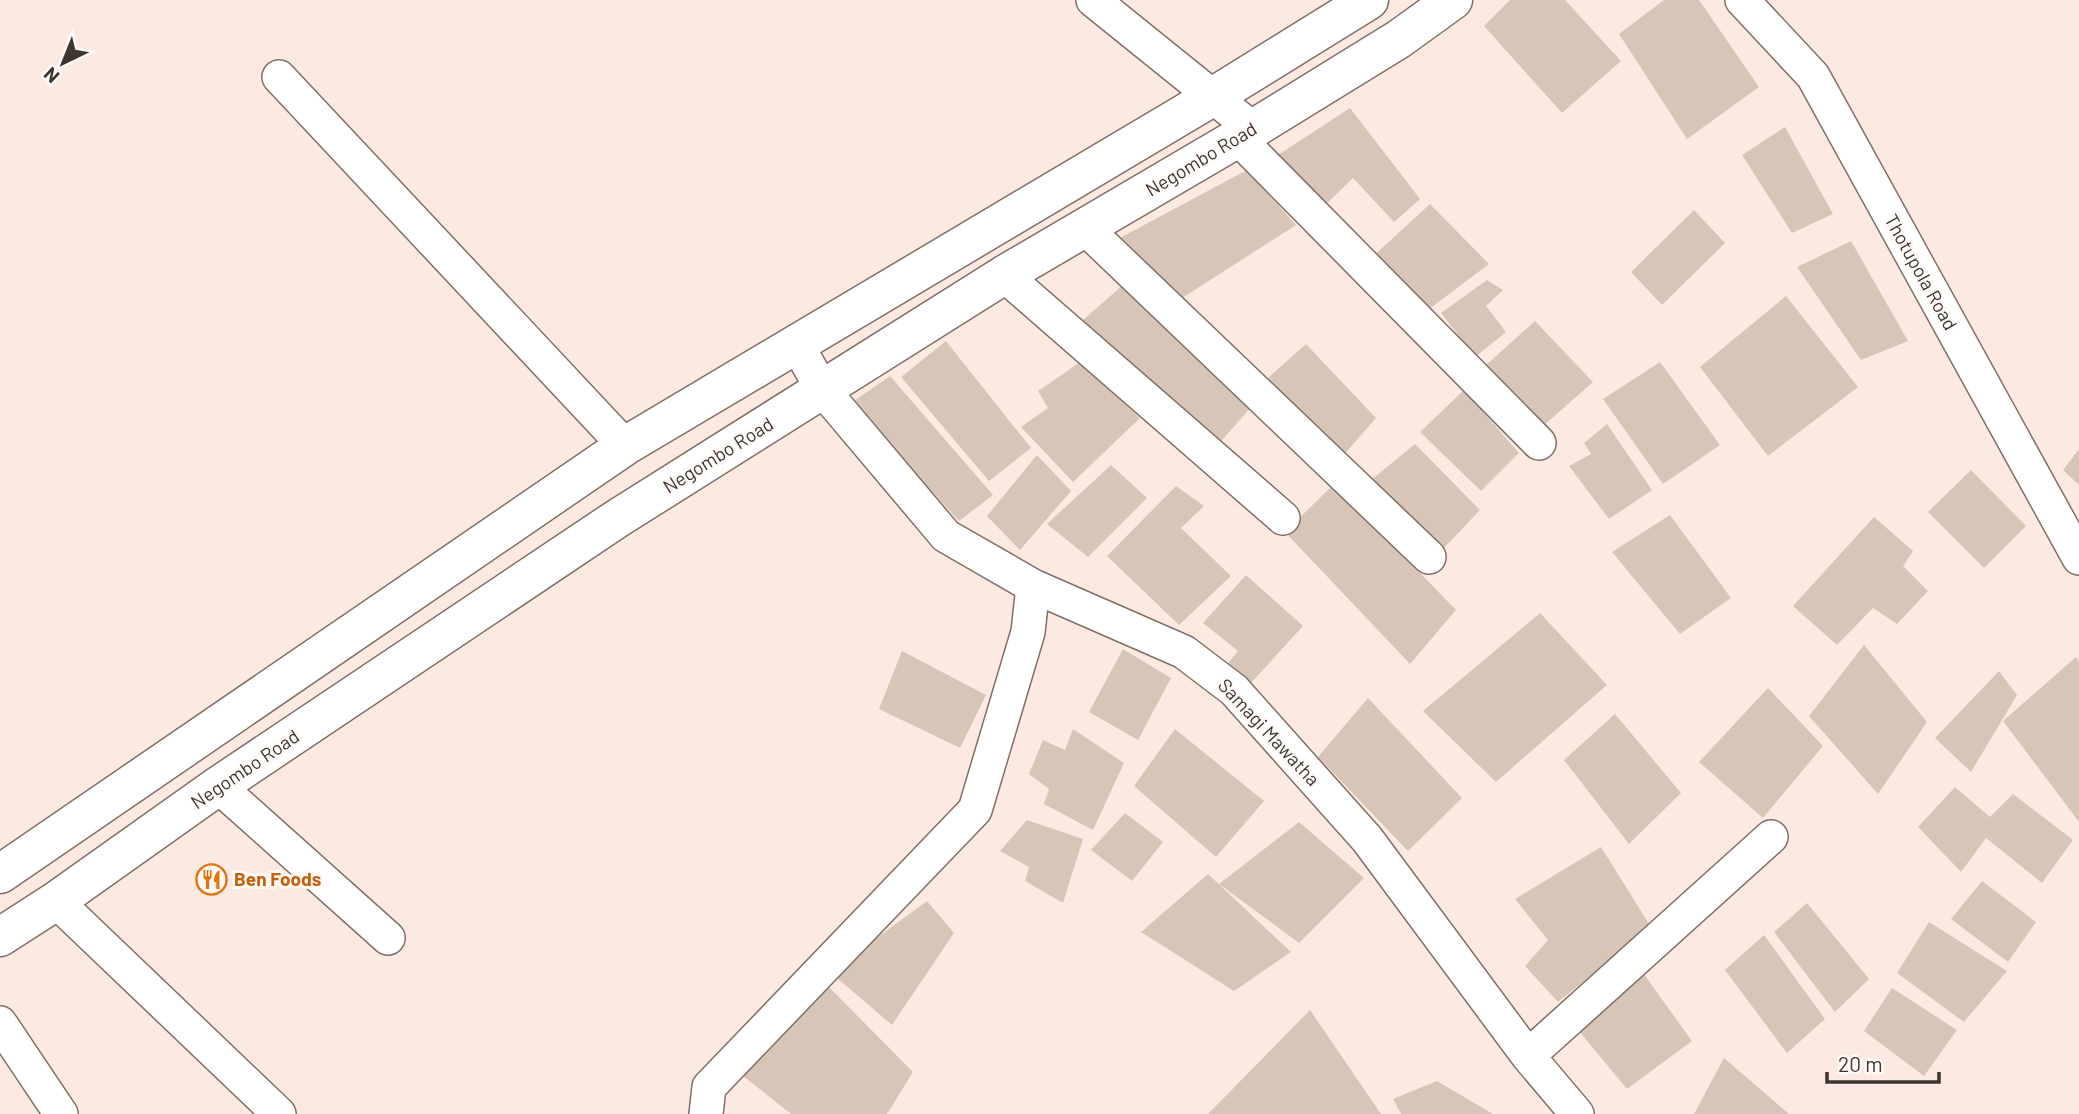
<svg xmlns="http://www.w3.org/2000/svg" width="2079" height="1114" font-family="Barlow,sans-serif">
<style>
.building{fill:#d7c6b7}
.lines{fill:none;stroke-linecap:round;stroke-linejoin:round}
.minor-casing{stroke:#826f66;stroke-width:36}
.trunk-casing{stroke:#826f66;stroke-width:41}
.minor{stroke:#fff;stroke-width:33}
.trunk{stroke:#fff;stroke-width:38}
.labels{text-anchor:middle;stroke-width:6;stroke-linejoin:round;paint-order:stroke}
.street-label{font-size:19px;fill:#3e3531;stroke:#fffaf8}
.food-label{font-size:19px;font-weight:bold;fill:#c56008;stroke:#fffaf8;text-anchor:start}
</style>
<rect width="100%" height="100%" fill="#fceae2"/>
<path class="building" d="M1510,0H1565L1621,61L1562,113L1484,26Z
M1664,0H1699L1759,87L1687,139L1619,34Z
M1350,108L1420,199L1394,222L1353,178L1320,210L1278,155Z
M1785,127L1833,214L1792,233L1742,155Z
M1247,170L1296,225L1179,300L1116,240Z
M1430,204L1489,264L1424,313L1370,259Z
M1694,210L1725,243L1662,305L1631,272Z
M1851,241L1908,341L1861,360L1797,267Z
M1487,280L1503,290L1486,306L1506,332L1475,357L1441,313Z
M1124,284L1251,407L1217,446L1083,320Z
M1786,296L1858,387L1768,456L1700,367Z
M1535,321L1593,382L1542,427L1485,366Z
M946,341L1031,448L989,481L901,377Z
M1306,344L1376,418L1342,457L1267,379Z
M1660,362L1720,445L1663,484L1603,399Z
M1079,363L1140,418L1073,482L1021,427L1048,408L1038,391Z
M890,376L993,495L959,521L851,403Z
M1464,390L1519,453L1481,491L1420,432Z
M1607,424L1652,490L1609,519L1569,466L1591,454L1584,443Z
M1415,444L1480,510L1443,549L1371,480Z
M2079,449V485L2063,470Z
M1037,455L1071,491L1020,550L987,516Z
M1111,465L1147,498L1088,557L1047,524Z
M1971,470L2026,526L1984,568L1928,512Z
M1334,484L1456,610L1410,664L1285,532Z
M1176,486L1204,506L1181,528L1231,576L1179,625L1107,556Z
M1670,515L1731,598L1680,634L1612,552Z
M1874,517L1913,551L1903,566L1928,591L1897,624L1873,608L1837,645L1793,606Z
M1246,575L1303,626L1250,684L1228,663L1238,651L1203,623Z
M1540,613L1607,685L1496,782L1423,711Z
M1864,645L1927,722L1878,794L1809,716Z
M1123,649L1171,678L1138,740L1089,712Z
M902,651L986,695L960,748L879,709Z
M2076,657L2079,662V822L2003,721Z
M1999,671L2017,695L1971,772L1935,738Z
M1768,688L1823,746L1763,818L1699,762Z
M1368,698L1462,798L1408,851L1318,757Z
M1615,714L1681,793L1629,844L1564,760Z
M1073,729L1124,763L1093,830L1044,804L1049,789L1029,774L1043,740L1065,750Z
M1175,729L1264,801L1216,857L1134,786Z
M1955,787L1990,817L2013,794L2073,840L2042,883L1986,838L1961,872L1918,827Z
M1125,813L1163,842L1132,881L1091,850Z
M1027,820L1083,839L1063,903L1025,881L1029,867L1000,851Z
M1299,822L1364,878L1299,943L1219,884Z
M1601,847L1651,927L1558,1002L1525,966L1548,940L1515,899Z
M1208,874L1291,952L1234,991L1141,932Z
M1982,881L2036,922L2008,962L1951,919Z
M927,901L954,933L892,1025L830,972Z
M1807,903L1869,979L1835,1012L1774,932Z
M1929,922L2007,971L1964,1022L1897,973Z
M1764,935L1825,1019L1787,1053L1725,970Z
M1638,966L1692,1041L1627,1089L1569,1019Z
M818,976L913,1072L887,1114H791L738,1072Z
M1892,988L1957,1030L1924,1076L1864,1031Z
M1310,1010L1381,1114H1208Z
M1724,1058L1789,1114H1694Z
M1437,1081L1493,1114H1401L1393,1099Z"/>
<g class="lines">
<defs>
<path id="minor" d="M1093,0L1253,129
M1742,0L1813,76L2079,558
M279,77L625,446
M1238,138L1539,443
M1085,228L1429,557
M1004,275L1283,518
M796,343L822,389L946,536L1033,586L1184,652L1234,690L1367,839L1528,1056L1577,1114
M218,786L388,938
M56,901L279,1114
M0,1023L61,1114
M1528,1056L1771,837
M706,1114L709,1087L975,810L1028,632L1033,586"/>
<path id="trunk" d="M0,874L625,446L1214,96L1369,0
M0,937L56,901L218,786L618,518L1004,275L1253,129L1399,39L1453,0"/>
</defs>
<use href="#minor" class="minor-casing"/>
<use href="#trunk" class="trunk-casing"/>
<use href="#minor" class="minor"/>
<use href="#trunk" class="trunk"/>
</g>
<defs>
<symbol id="restaurant-ring" viewBox="-11 -11 22 22"><circle r="9.5" fill="#fffaf8" stroke="#e8710a" stroke-width="1.5"/><path d="M-5-6h1v4h1v-4h1v4h1v-4h1v5L-1.5 .5V6h-2V.5L-5-1ZM5-6V6H3V1.5H1.5Q1.5-4 5-6Z" fill="#e8710a"/></symbol>
</defs>
<g fill-rule="evenodd">
<use href="#restaurant-ring" x="194" y="862" width="35" height="35"/>
</g>
<g class="labels">
<g class="street-label">
<text transform="translate(1201 159) rotate(-31)" y="7">Negombo Road</text>
<text transform="translate(1921 272) rotate(61)" y="7">Thotupola Road</text>
<text transform="translate(718 455) rotate(-32)" y="7">Negombo Road</text>
<text transform="translate(1269 732) rotate(47)" y="7">Samagi Mawatha</text>
<text transform="translate(245 769) rotate(-34)" y="7">Negombo Road</text>
</g>
<g class="food-label">
<text x="234" y="886">Ben Foods</text>
</g>
</g>
<g transform="translate(63 63) rotate(223)" stroke="#fffaf8" stroke-width="5" paint-order="stroke">
<path d="M0-5L12 26L0 18L-12 26Z" fill="#3e3531"/>
<text y="-10" font-size="19" font-weight="bold" text-anchor="middle" fill="#3e3531">N</text>
</g>
<path d="M1827 1072v10h112v-10" fill="none" stroke="#3e3531" stroke-width="3.5"/>
<text x="1838" y="1072" font-size="21" fill="#3e3531" stroke="#fffaf8" stroke-width="5" paint-order="stroke">20 m</text>
</svg>
